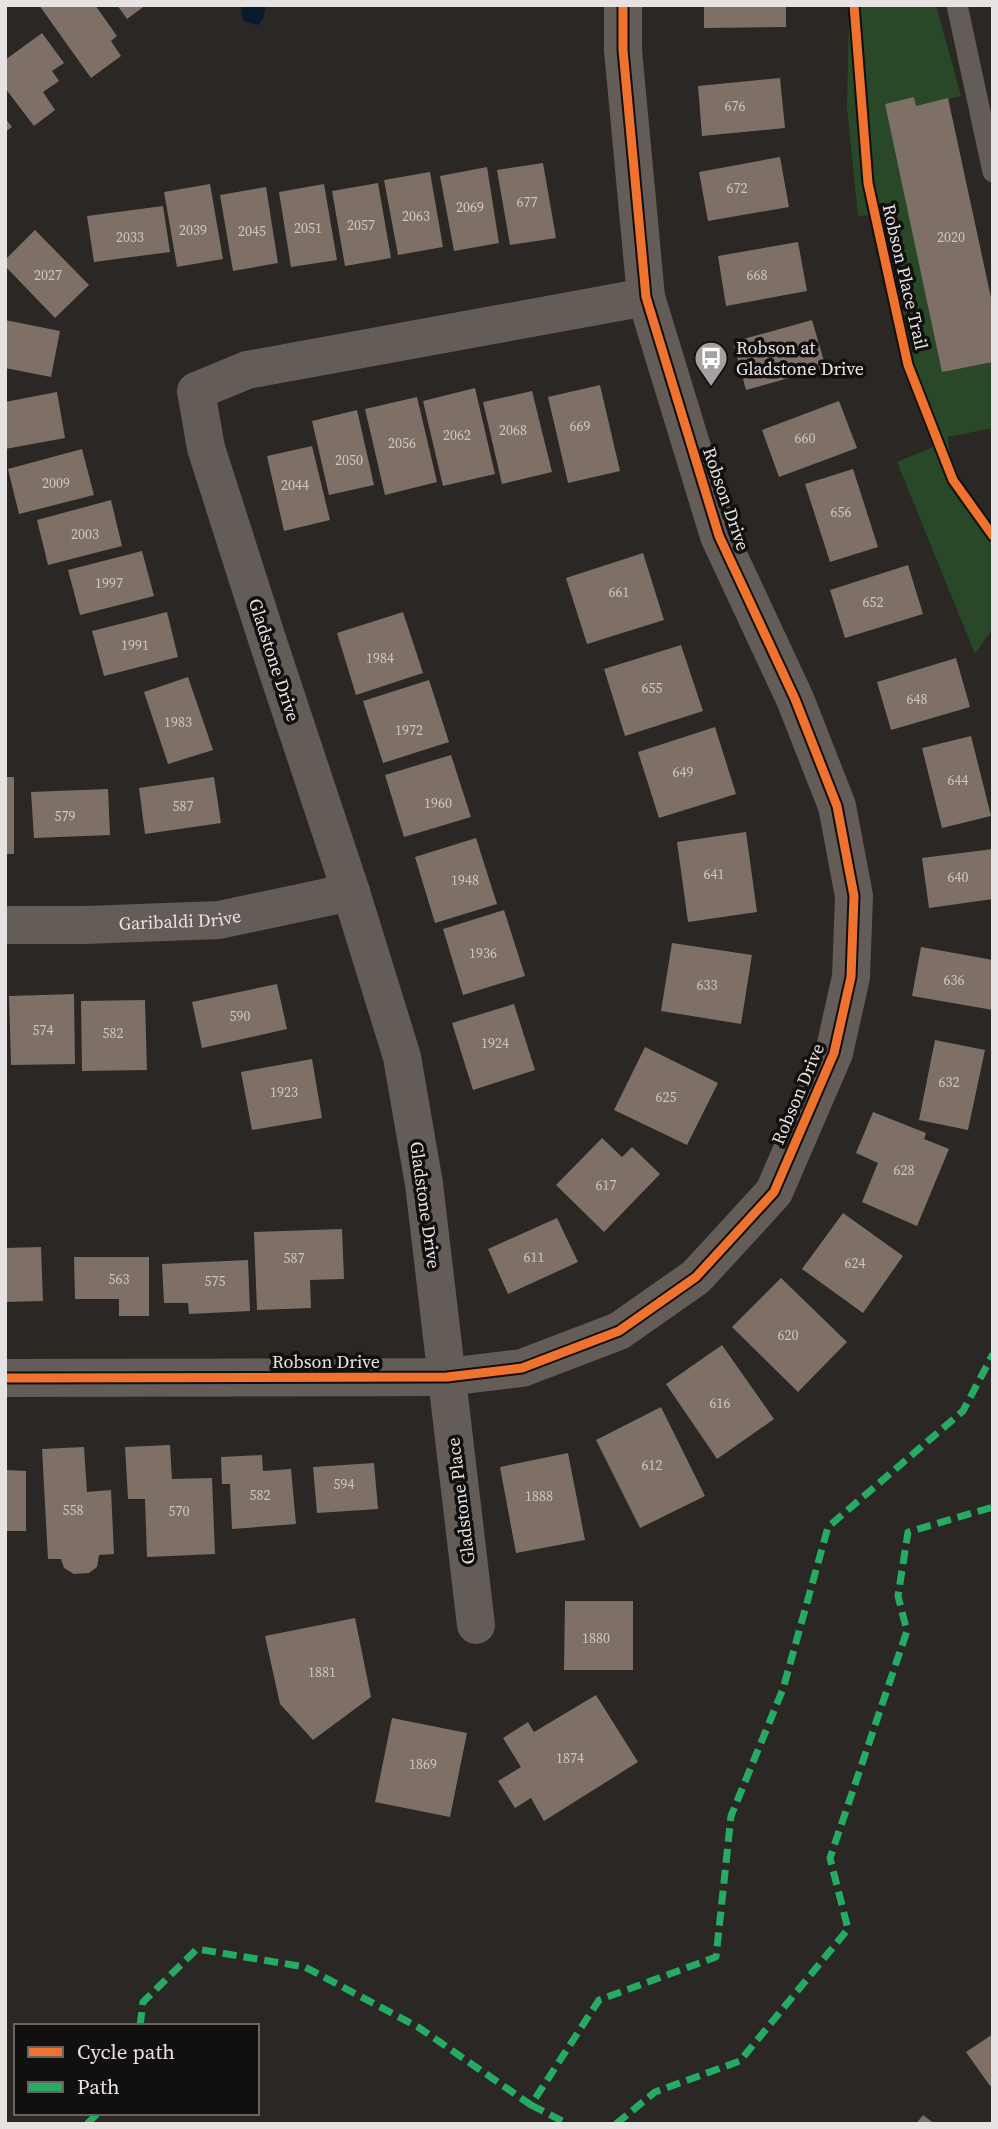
<svg xmlns="http://www.w3.org/2000/svg" width="998" height="2129" font-family="'Source Serif 4',serif">
<style>
.green{fill:#284827}
.water{fill:#061a30}
.building{fill:#7e7067}
.lines{fill:none;stroke-linecap:round;stroke-linejoin:round}
.service{stroke:#635c57;stroke-width:21}
.minor{stroke:#635c57;stroke-width:38}
.quiet{stroke:#26ab63;stroke-width:7;stroke-dasharray:14 7;stroke-linecap:butt}
.cycleway-casing{stroke:#12100f;stroke-width:13}
.cycleway{stroke:#ef722f;stroke-width:9}
.labels{text-anchor:middle;stroke-width:7;stroke-linejoin:round;paint-order:stroke}
.number-label{font-size:14px;fill:#ccc6c3}
.street-label{font-size:18px;fill:#e6e3e2;stroke:#12100f}
.poi-label{font-size:18px;fill:#e6e3e2;stroke:#12100f;text-anchor:start}
</style>
<rect width="100%" height="100%" fill="#2a2725"/>
<path class="green" d="M849,5H936L961,96L916,106L914,97L885,104L945,371L993,362V428L948,437L953,480L993,532V628L975,654L897,462L933,447L903,370L870,215L858,216L847,108Z"/>
<path class="water" d="M242,5H266L263,19L258,25L245,22L241,15Z"/>
<path class="building" d="M39,5H95L117,36L111,41L121,56L91,78Z
M117,5H146L127,19Z
M704,5H786V27L704,28Z
M42,33L64,63L52,71L59,81L43,92L55,110L34,126L5,88V60Z
M780,78L785,128L702,136L698,86Z
M914,97L916,106L948,98L993,307V362L942,372L885,104Z
M5,118L12,127L5,132Z
M780,157L789,207L708,221L699,172Z
M543,163L556,238L510,245L497,170Z
M487,167L499,243L454,251L440,176Z
M430,172L443,247L398,255L384,180Z
M378,183L391,258L345,266L332,191Z
M210,184L223,259L177,267L164,192Z
M324,184L337,260L291,267L279,192Z
M266,187L278,263L233,271L220,195Z
M163,206L170,252L94,262L87,216Z
M35,230L89,285L55,318L5,266V260Z
M798,242L807,291L726,306L718,256Z
M5,320L60,331L51,377L5,368Z
M812,320L826,368L746,390L733,342Z
M600,385L620,471L568,483L548,397Z
M475,388L495,474L443,486L423,401Z
M532,391L552,472L502,484L483,402Z
M57,392L65,438L5,449V402Z
M417,397L437,482L385,495L365,409Z
M839,401L857,448L779,477L762,430Z
M357,410L374,485L329,495L312,421Z
M312,446L330,520L284,531L267,456Z
M82,449L94,495L19,514L8,469Z
M853,469L878,547L830,562L805,484Z
M111,500L122,546L48,565L37,520Z
M142,551L154,596L80,615L68,570Z
M643,553L664,620L587,644L566,578Z
M908,565L923,614L845,638L830,590Z
M167,612L178,657L104,676L92,631Z
M403,612L423,673L356,695L337,633Z
M681,645L703,711L625,736L604,669Z
M956,658L970,707L891,730L877,682Z
M188,677L213,750L168,764L144,692Z
M429,680L449,742L383,763L363,701Z
M715,727L736,794L659,818L638,752Z
M971,736L991,816L942,828L922,748Z
M451,755L471,817L404,837L385,775Z
M5,777H14V854H5Z
M214,777L221,823L145,834L139,788Z
M108,789L110,835L34,838L31,792Z
M746,832L757,912L688,922L677,842Z
M476,838L497,904L435,923L415,857Z
M993,849V899L929,908L922,858Z
M504,910L525,976L463,995L443,929Z
M672,943L752,955L741,1024L661,1011Z
M921,947L993,960V1010L912,996Z
M277,984L287,1029L202,1048L192,1002Z
M74,994L75,1064L11,1065L9,996Z
M145,1000L147,1070L82,1071L81,1001Z
M514,1004L535,1070L473,1090L452,1023Z
M935,1040L985,1050L968,1130L919,1120Z
M645,1047L718,1083L687,1145L614,1110Z
M312,1059L322,1118L252,1130L241,1072Z
M873,1112L926,1133L924,1139L949,1149L917,1226L862,1202L878,1163L856,1153Z
M602,1138L622,1157L632,1147L660,1174L604,1232L556,1185Z
M843,1213L903,1256L863,1313L802,1269Z
M557,1218L578,1262L508,1294L488,1249Z
M342,1229L344,1279L310,1280L311,1308L257,1310L254,1232Z
M41,1247L43,1301L5,1302V1248Z
M74,1257H149V1316H119V1299H75Z
M248,1260L250,1311L189,1314L188,1303H164L162,1264Z
M781,1278L847,1342L798,1392L732,1327Z
M722,1345L774,1419L717,1459L666,1384Z
M661,1407L705,1496L640,1528L596,1440Z
M170,1445L172,1479L212,1478L215,1554L147,1557L145,1499H128L125,1447Z
M84,1447L87,1492L111,1490L114,1554L99,1555L97,1567L89,1573L74,1574L64,1568L61,1559H48L42,1449Z
M568,1453L585,1540L516,1553L500,1467Z
M262,1455L263,1471L291,1469L296,1524L232,1529L230,1484H222L221,1457Z
M374,1463L378,1509L317,1513L313,1467Z
M5,1470L26,1471V1531H5Z
M565,1601H633V1670H564Z
M355,1618L371,1697L313,1740L280,1704L265,1636Z
M596,1695L638,1762L544,1821L531,1798L515,1808L498,1781L521,1767L503,1738L528,1722L534,1732Z
M392,1718L467,1733L450,1817L375,1802Z
M993,2034V2084L990,2086L966,2052Z
M923,2115L935,2124H916Z"/>
<g class="lines">
<path class="service" d="M957,5L993,172"/>
<g class="minor">
<path id="s1" d="M5,925H85L219,920L351,892"/>
<path d="M5,1378L447,1377L522,1368L619,1331L696,1277L774,1192L834,1053L851,977L854,896L837,806L795,699L719,536L646,297L623,50V5"/>
<path d="M476,1625L424,1184L402,1057L351,892L267,639L206,448L196,391L247,370L646,297"/>
</g>
<path class="quiet" d="M140,2026L143,2002L197,1949L305,1967L418,2027L531,2105L599,2000L716,1957L731,1816L783,1689L828,1527L963,1411L993,1354
M531,2105L568,2124
M87,2124L98,2113
M616,2124L655,2092L740,2061L848,1929L830,1858L907,1631L898,1596L908,1532L993,1507"/>
<defs>
<path id="cycleway" d="M854,5L868,183L908,365L953,480L993,536
M5,1378L447,1377L522,1368L619,1331L696,1277L774,1192L834,1053L851,977L854,896L837,806L795,699L719,536L646,297L623,50V5"/>
</defs>
<use href="#cycleway" class="cycleway-casing"/>
<use href="#cycleway" class="cycleway"/>
</g>
<defs>
<symbol id="bus-pin" viewBox="-11 -11 22 30"><path d="M0 17L-7.5 6A9.5 9.5 0 1 1 7.5 6Z" fill="#a4a1a0" stroke="#12100f"/><path d="M-5-6H5V4H4V6H2V4H-2V6H-4V4H-5ZM-3.5-4V0h7V-4ZM-3.5 1.2v1.5H-2V1.2ZM2 1.2v1.5H3.5V1.2Z" fill="#fff"/></symbol>
</defs>
<g fill-rule="evenodd">
<use href="#bus-pin" x="692" y="339" width="38" height="52"/>
</g>
<g class="labels">
<g class="number-label">
<text x="735" y="111">676</text>
<text x="737" y="193">672</text>
<text x="527" y="207">677</text>
<text x="470" y="212">2069</text>
<text x="416" y="221">2063</text>
<text x="361" y="230">2057</text>
<text x="308" y="233">2051</text>
<text x="193" y="235">2039</text>
<text x="252" y="236">2045</text>
<text x="130" y="242">2033</text>
<text x="951" y="242">2020</text>
<text x="48" y="280">2027</text>
<text x="757" y="280">668</text>
<text x="580" y="431">669</text>
<text x="513" y="435">2068</text>
<text x="457" y="440">2062</text>
<text x="805" y="443">660</text>
<text x="402" y="448">2056</text>
<text x="349" y="465">2050</text>
<text x="56" y="488">2009</text>
<text x="295" y="490">2044</text>
<text x="841" y="517">656</text>
<text x="85" y="539">2003</text>
<text x="109" y="588">1997</text>
<text x="619" y="597">661</text>
<text x="873" y="607">652</text>
<text x="135" y="650">1991</text>
<text x="380" y="663">1984</text>
<text x="652" y="693">655</text>
<text x="917" y="704">648</text>
<text x="178" y="727">1983</text>
<text x="409" y="735">1972</text>
<text x="683" y="777">649</text>
<text x="958" y="785">644</text>
<text x="438" y="808">1960</text>
<text x="183" y="811">587</text>
<text x="65" y="821">579</text>
<text x="714" y="879">641</text>
<text x="958" y="882">640</text>
<text x="465" y="885">1948</text>
<text x="483" y="958">1936</text>
<text x="954" y="985">636</text>
<text x="707" y="990">633</text>
<text x="240" y="1021">590</text>
<text x="43" y="1035">574</text>
<text x="113" y="1038">582</text>
<text x="495" y="1048">1924</text>
<text x="949" y="1087">632</text>
<text x="284" y="1097">1923</text>
<text x="666" y="1102">625</text>
<text x="904" y="1175">628</text>
<text x="606" y="1190">617</text>
<text x="534" y="1262">611</text>
<text x="294" y="1263">587</text>
<text x="855" y="1268">624</text>
<text x="119" y="1284">563</text>
<text x="215" y="1286">575</text>
<text x="788" y="1340">620</text>
<text x="720" y="1408">616</text>
<text x="652" y="1470">612</text>
<text x="344" y="1489">594</text>
<text x="260" y="1500">582</text>
<text x="539" y="1501">1888</text>
<text x="73" y="1515">558</text>
<text x="179" y="1516">570</text>
<text x="596" y="1643">1880</text>
<text x="322" y="1677">1881</text>
<text x="570" y="1763">1874</text>
<text x="423" y="1769">1869</text>
</g>
<g class="street-label">
<text transform="translate(905 277) rotate(77)" y="6">Robson Place Trail</text>
<text transform="translate(726 499) rotate(71)" y="6">Robson Drive</text>
<text transform="translate(274 660) rotate(72)" y="6">Gladstone Drive</text>
<text dy="6" stroke="none"><textPath href="#s1" startOffset="175">Garibaldi Drive</textPath></text>
<text transform="translate(798 1094) rotate(-67)" y="6">Robson Drive</text>
<text transform="translate(425 1205) rotate(82)" y="6">Gladstone Drive</text>
<text x="326" y="1368">Robson Drive</text>
<text transform="translate(461 1501) rotate(-97)" y="6">Gladstone Place</text>
</g>
<g class="poi-label">
<text x="736" y="354">Robson at<tspan x="736" dy="21">Gladstone Drive</tspan></text>
</g>
</g>
<rect width="998" height="2129" fill="none" stroke="#e6e3e2" stroke-width="14"/>
<rect x="14" y="2024" width="245" height="91" fill="#12100f" stroke="#676463" stroke-width="2"/>
<rect x="28" y="2047" width="35" height="10" fill="#ef722f" stroke="#676463" stroke-width="2"/>
<text x="77" y="2059" font-size="21" fill="#e6e3e2">Cycle path</text>
<rect x="28" y="2082" width="35" height="10" fill="#26ab63" stroke="#676463" stroke-width="2"/>
<text x="77" y="2094" font-size="21" fill="#e6e3e2">Path</text>
</svg>
